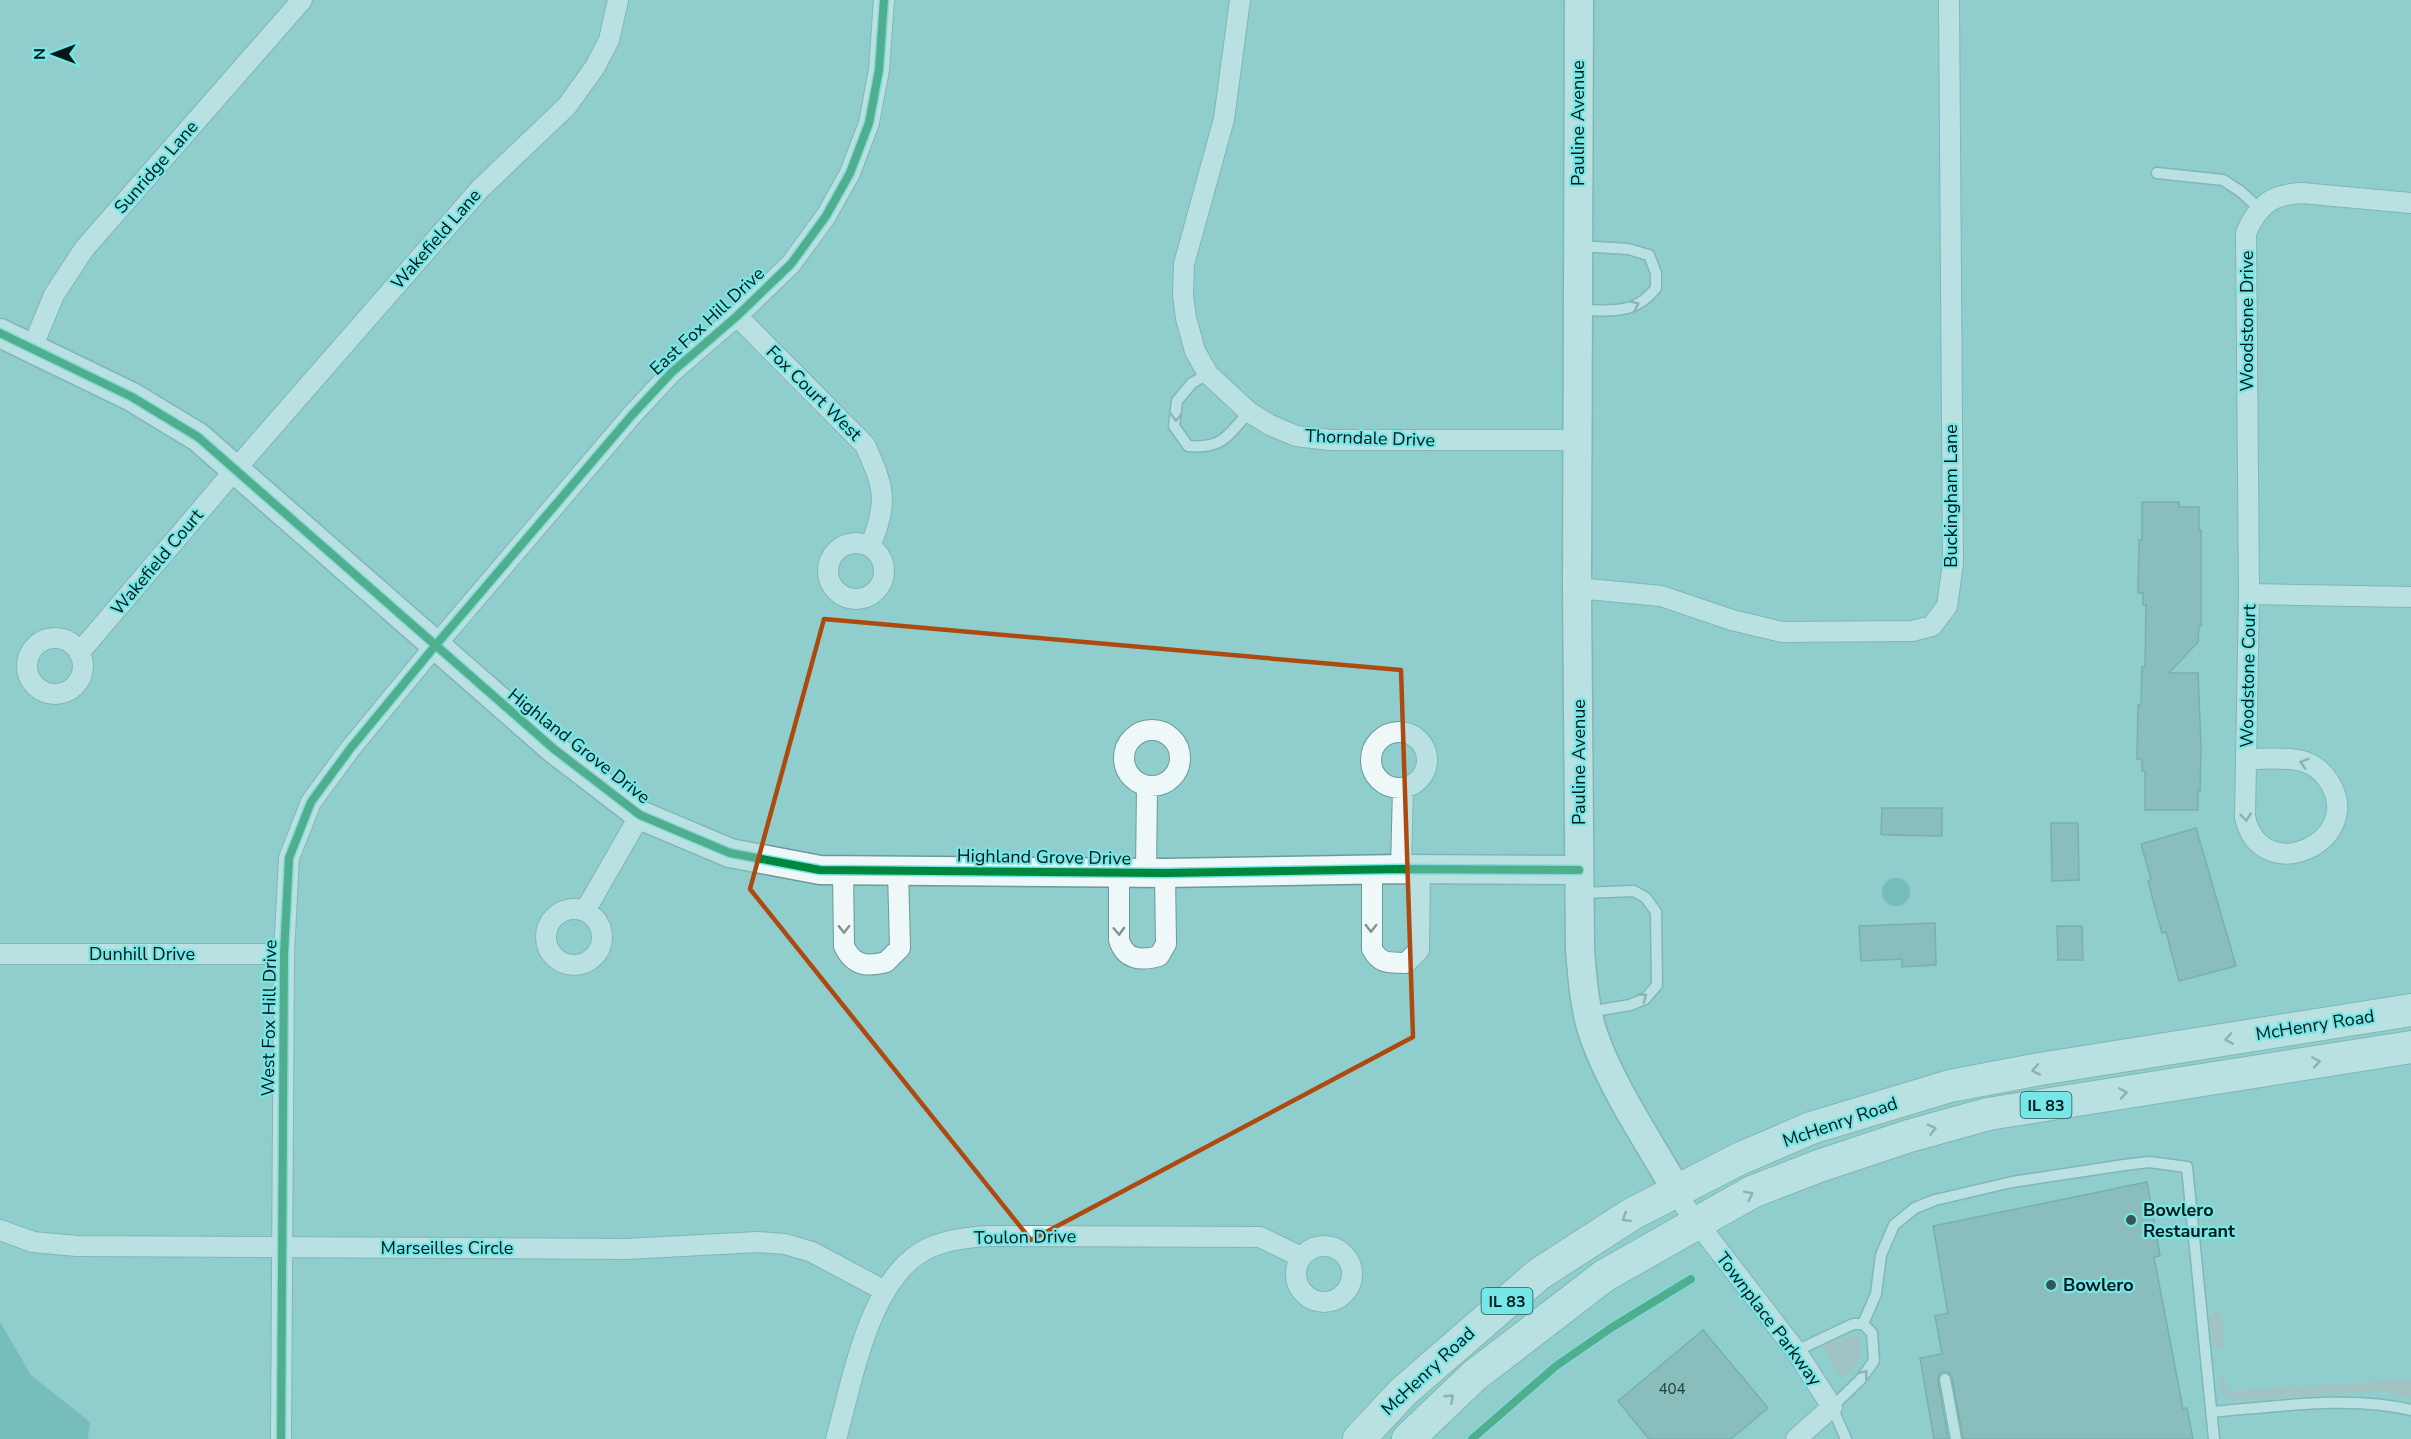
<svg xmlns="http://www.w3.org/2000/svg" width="2411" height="1439" font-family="'Nunito Sans',sans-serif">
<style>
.green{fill:#b6b6b7}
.water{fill:#59a9a9}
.building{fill:#80aba7;stroke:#588d89;stroke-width:1.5}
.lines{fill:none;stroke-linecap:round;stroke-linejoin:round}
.lane-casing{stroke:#6d9999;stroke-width:13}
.street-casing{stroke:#6d9999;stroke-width:22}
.secondary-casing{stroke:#6d9999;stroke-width:31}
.primary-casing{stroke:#6d9999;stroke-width:34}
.lane{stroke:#eef8f8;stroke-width:10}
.street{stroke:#eef8f8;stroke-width:20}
.secondary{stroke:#eef8f8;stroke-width:28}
.primary{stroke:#eef8f8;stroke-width:32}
.cycleway-casing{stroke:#77e6e6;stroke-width:11}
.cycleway{stroke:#00873e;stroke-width:8}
.oneway{stroke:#839393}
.marked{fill:none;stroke:#ae490f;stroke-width:4.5;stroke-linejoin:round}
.poi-dot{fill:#335757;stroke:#77e6e6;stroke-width:2}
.labels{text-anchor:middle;stroke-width:4.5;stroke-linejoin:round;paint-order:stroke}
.number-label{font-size:15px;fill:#213d3c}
.shield{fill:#77e6e6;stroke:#245656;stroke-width:1.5}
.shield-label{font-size:16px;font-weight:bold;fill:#011818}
.street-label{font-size:18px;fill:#011818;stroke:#77e6e6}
.poi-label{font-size:18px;font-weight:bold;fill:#011818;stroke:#77e6e6;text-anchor:start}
</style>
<rect width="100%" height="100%" fill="#90cdcd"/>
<path class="green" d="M2212,1312H2218L2222,1317L2224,1346L2219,1350L2214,1346L2209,1319Z
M1855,1335L1859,1337C1862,1355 1859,1371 1840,1377L1824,1349L1825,1344Z
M2221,1374L2225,1377L2227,1391L2411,1379V1398L2382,1391L2235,1400C2222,1397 2221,1389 2219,1378Z"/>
<path class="water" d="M1882 892a14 14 0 1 1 28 0a14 14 0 1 1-28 0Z
M0,1322L31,1375L90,1422L88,1439H0Z"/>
<path class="building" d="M2142,502H2179V507H2199V530H2201V626H2199L2198,642L2169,673H2198L2201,747L2200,791H2198V810H2145V771H2142V759H2137L2138,705H2141L2142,667H2145L2146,605H2143V593H2138L2139,540H2142Z
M1882,808H1942V836L1884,835L1881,834Z
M2051,823H2078L2079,880L2052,881Z
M2196,828L2236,966L2179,981L2166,932L2162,933L2157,915L2148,881L2151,879L2141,844Z
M1935,923L1936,965L1902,967V959L1861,961L1859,926Z
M2057,926H2082L2083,960H2058Z
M2147,1182L2160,1256L2154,1257L2183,1409L2187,1408L2193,1439H1963L1952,1378L1950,1374L1944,1372L1940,1374L1938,1380L1948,1439H1934L1920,1358L1942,1354L1935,1316L1948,1313L1933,1226Z
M1703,1330L1768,1408L1731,1439H1649L1618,1401Z"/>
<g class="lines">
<defs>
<path id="lane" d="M2157,173L2223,180L2240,191L2260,209
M1578,310C1611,310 1634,316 1656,288V273L1649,255L1628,249L1579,246
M1208,374L1192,383L1177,401L1174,426L1188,446C1223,449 1227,436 1249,412
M1581,893L1634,891L1646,898L1656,912L1657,985L1645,999L1630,1005L1588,1012
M1863,1324L1876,1294L1881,1255L1894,1225L1915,1208L1935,1200L2012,1182L2124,1165L2149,1162L2187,1167L2214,1439
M1796,1351L1853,1324H1863L1872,1333L1874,1361L1860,1380L1832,1407L1846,1439
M1945,1379L1956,1439
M2211,1412C2275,1407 2349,1395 2411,1410"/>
<path id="street" d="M1240,0L1224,119L1184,264L1183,295L1186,318L1195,351L1208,374L1249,412L1270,425L1296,436L1330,440H1577
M737,316L865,445C885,489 888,502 870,547
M32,348L54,295L84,249L302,0
M828 571a28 28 0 1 1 56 0a28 28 0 1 1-56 0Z
M1577,588L1661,596L1732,620L1782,632L1912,631L1932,626L1947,606L1953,563L1949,0
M2249,594L2411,597
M27 666a28 28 0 1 1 56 0a28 28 0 1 1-56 0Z
M79,653L234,471L480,189L567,106L595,67L609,40L618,0
M1124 758a28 28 0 1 1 56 0a28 28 0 1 1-56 0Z
M1371 760a28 28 0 1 1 56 0a28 28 0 1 1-56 0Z
M2246,759C2263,759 2281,757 2297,760C2311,762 2323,771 2330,783C2365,842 2261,889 2245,817L2249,594L2246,233C2258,205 2272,194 2302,193L2411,203
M1401,869L1403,788
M843,870L844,946C853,966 867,967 886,962L900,948L898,870
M1372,870V949C1381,965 1389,962 1406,963L1419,950L1420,869
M1119,873V940C1125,960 1141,961 1159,956L1166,944L1165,873
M1146,873L1147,786
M546 937a28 28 0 1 1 56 0a28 28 0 1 1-56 0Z
M585,911L640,815
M0,954H284
M1677,1191L1686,1208L1796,1351L1832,1407L1796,1439
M0,1230L33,1242L77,1246L626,1249L758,1242L785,1244L812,1252L885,1291
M1296 1274a28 28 0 1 1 56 0a28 28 0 1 1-56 0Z
M281,1439L284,954L289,858L311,802L350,749L435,646L632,415L672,372L737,316L791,264L826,216L850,173L869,123L879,70L884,0
M836,1439C853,1380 869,1274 931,1247C950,1239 970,1237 990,1236L1260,1237L1301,1257"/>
<path id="secondary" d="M1579,0L1577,588L1580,949C1582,975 1584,1002 1591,1027C1607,1080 1649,1142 1677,1191
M0,333L132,397L198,437L554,749L640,815L730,853L820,870L1165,873L1401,869L1579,870"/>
<path id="primary" d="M1359,1439L1403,1392L1539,1274L1632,1214L1739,1159L1811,1128L1950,1086L2040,1069L2411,1010
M1408,1439L1474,1376L1604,1276L1752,1192L1819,1166L1909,1136L1988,1114L2411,1047"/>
</defs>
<use href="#lane" class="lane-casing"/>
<use href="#street" class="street-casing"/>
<use href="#secondary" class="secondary-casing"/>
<use href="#primary" class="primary-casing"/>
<use href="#lane" class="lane"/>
<use href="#street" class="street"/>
<use href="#secondary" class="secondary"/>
<use href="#primary" class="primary"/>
<defs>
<path id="cycleway" d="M0,333L132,397L198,437L554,749L640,815L730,853L820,870L1165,873L1401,869L1579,870
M281,1439L284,954L289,858L311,802L350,749L435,646L632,415L672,372L737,316L791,264L826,216L850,173L869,123L879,70L884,0
M1472,1439L1556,1366L1611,1328L1691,1279"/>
</defs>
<use href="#cycleway" class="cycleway-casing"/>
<use href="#cycleway" class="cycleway"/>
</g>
<defs><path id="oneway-chevron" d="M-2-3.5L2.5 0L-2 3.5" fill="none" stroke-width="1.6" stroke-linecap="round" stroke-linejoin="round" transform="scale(1.5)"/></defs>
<g class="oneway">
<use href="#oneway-chevron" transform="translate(1635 305) rotate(-25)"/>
<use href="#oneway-chevron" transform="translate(1176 417) rotate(92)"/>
<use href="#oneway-chevron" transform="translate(2304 763) rotate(-163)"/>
<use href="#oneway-chevron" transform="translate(2246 817) rotate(84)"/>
<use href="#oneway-chevron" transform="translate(1371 928) rotate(91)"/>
<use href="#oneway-chevron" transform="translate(844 929) rotate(89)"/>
<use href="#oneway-chevron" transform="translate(1119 931) rotate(88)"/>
<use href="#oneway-chevron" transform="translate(1643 997) rotate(-37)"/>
<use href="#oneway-chevron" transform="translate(2229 1039) rotate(171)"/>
<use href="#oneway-chevron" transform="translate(2316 1062) rotate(-9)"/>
<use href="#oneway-chevron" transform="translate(2036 1070) rotate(169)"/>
<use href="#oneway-chevron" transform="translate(2123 1093) rotate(-9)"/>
<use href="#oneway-chevron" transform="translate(1932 1129) rotate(-15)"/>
<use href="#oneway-chevron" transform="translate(1749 1195) rotate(-27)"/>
<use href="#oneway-chevron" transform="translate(1626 1218) rotate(148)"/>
<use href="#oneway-chevron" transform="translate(1864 1374) rotate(-52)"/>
<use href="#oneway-chevron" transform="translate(1450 1398) rotate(-43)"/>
</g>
<path d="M0 0H2411V1439H0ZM824,619L1401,670L1413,1037L1031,1240L750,889Z" fill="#90cdcd" fill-opacity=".55" fill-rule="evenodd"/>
<path class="marked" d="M824,619L1401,670L1413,1037L1031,1240L750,889Z"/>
<g class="poi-dot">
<circle cx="2131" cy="1220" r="6"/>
<circle cx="2051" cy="1285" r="6"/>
</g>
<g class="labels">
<g class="number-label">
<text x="1672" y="1394">404</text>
</g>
<g class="shield">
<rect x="2020.5" y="1092" width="51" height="26" rx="4.5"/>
<rect x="1481.5" y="1288" width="51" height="26" rx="4.5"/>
</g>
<g class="shield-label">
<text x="2046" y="1111">IL 83</text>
<text x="1507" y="1307">IL 83</text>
</g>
<g class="street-label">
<text transform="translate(1578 123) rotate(-90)" y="6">Pauline Avenue</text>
<text transform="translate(156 167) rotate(-49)" y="6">Sunridge Lane</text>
<text transform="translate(436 239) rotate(-49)" y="6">Wakefield Lane</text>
<text transform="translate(707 321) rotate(-43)" y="6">East Fox Hill Drive</text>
<text transform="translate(2247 321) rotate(-90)" y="6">Woodstone Drive</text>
<text transform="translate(814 393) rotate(45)" y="6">Fox Court West</text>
<text transform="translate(1370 438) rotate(2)" y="6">Thorndale Drive</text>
<text transform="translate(1951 496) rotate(-90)" y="6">Buckingham Lane</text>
<text transform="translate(157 562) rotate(-50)" y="6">Wakefield Court</text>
<text transform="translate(2248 676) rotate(-89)" y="6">Woodstone Court</text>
<text transform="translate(579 746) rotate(38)" y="6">Highland Grove Drive</text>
<text transform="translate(1579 762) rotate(-90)" y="6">Pauline Avenue</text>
<text transform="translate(1044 857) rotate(1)" y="6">Highland Grove Drive</text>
<text x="142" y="960">Dunhill Drive</text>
<text transform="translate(269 1018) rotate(-89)" y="6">West Fox Hill Drive</text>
<text transform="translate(2315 1025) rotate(-9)" y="6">McHenry Road</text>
<text transform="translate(1840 1122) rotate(-19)" y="6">McHenry Road</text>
<text transform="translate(1025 1237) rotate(-1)" y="6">Toulon Drive</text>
<text x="447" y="1254">Marseilles Circle</text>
<text transform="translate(1769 1319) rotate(53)" y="6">Townplace Parkway</text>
<text transform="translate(1428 1371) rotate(-43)" y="6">McHenry Road</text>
</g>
<g class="poi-label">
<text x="2143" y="1216">Bowlero<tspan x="2143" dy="21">Restaurant</tspan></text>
<text x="2063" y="1291">Bowlero</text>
</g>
</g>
<g transform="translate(54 54) rotate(270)" stroke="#77e6e6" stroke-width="4.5" paint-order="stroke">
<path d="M0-4.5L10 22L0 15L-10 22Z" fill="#011818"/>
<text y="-9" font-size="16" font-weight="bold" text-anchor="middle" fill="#011818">N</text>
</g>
</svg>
